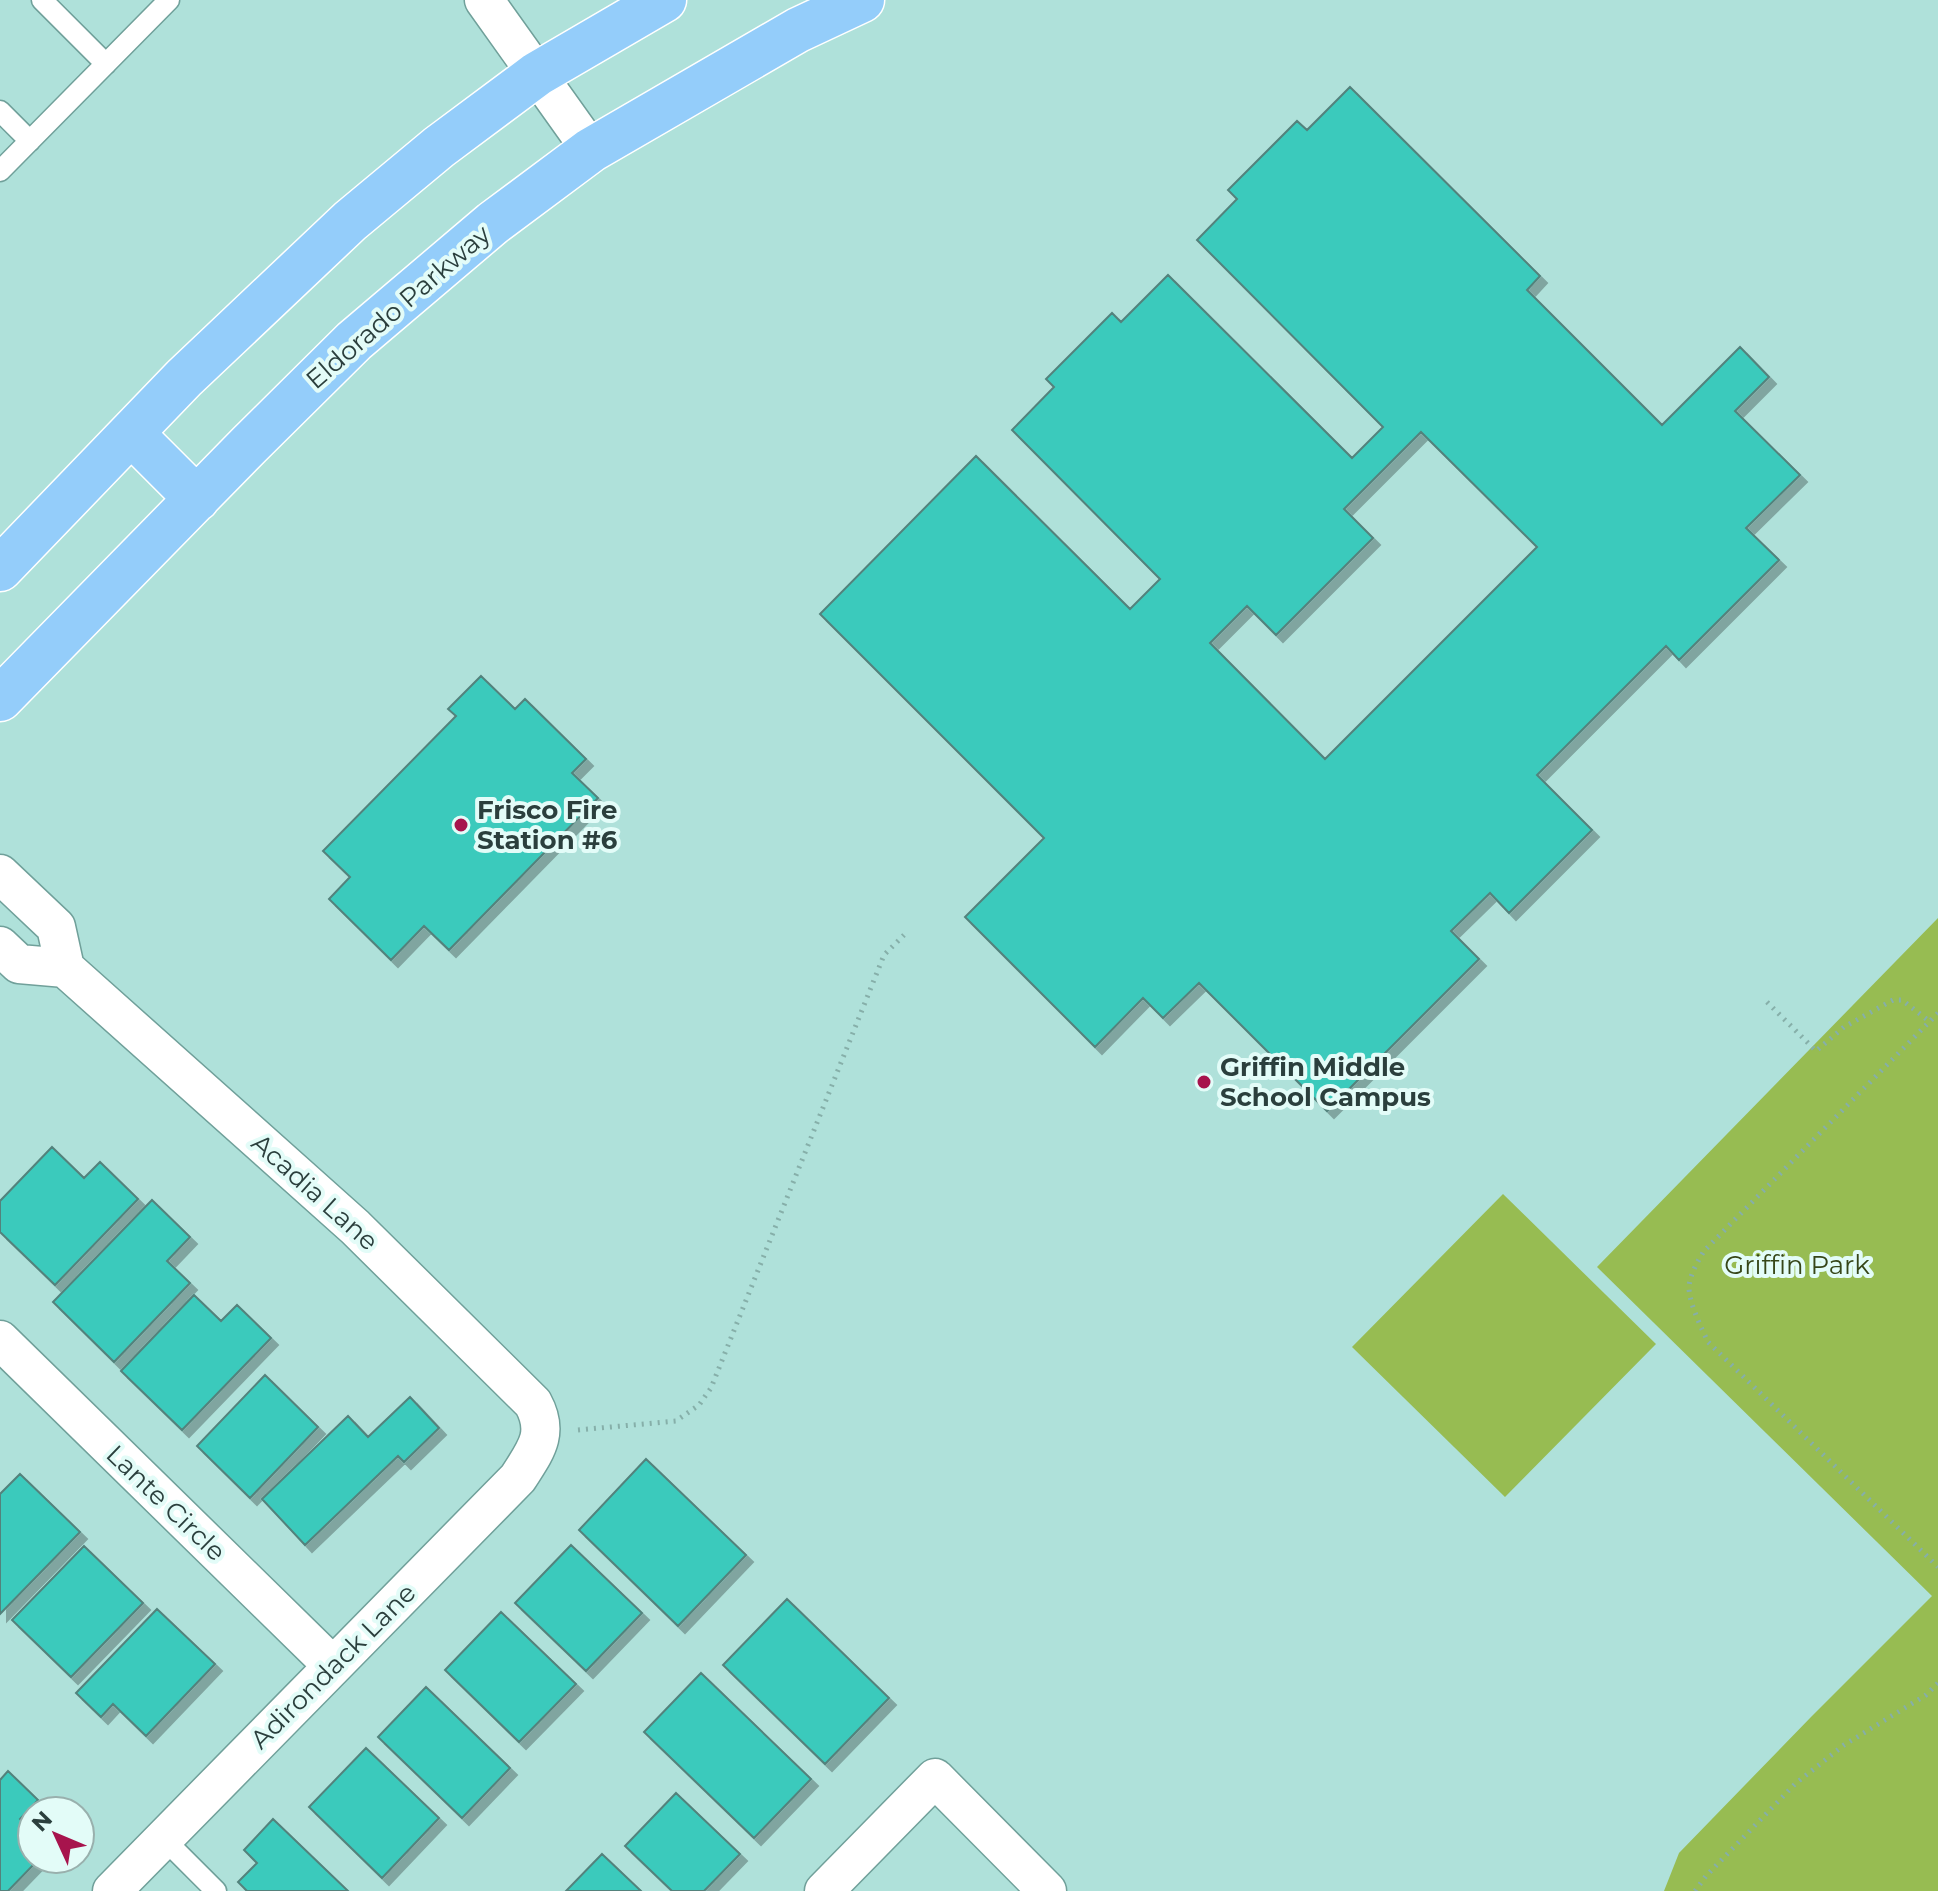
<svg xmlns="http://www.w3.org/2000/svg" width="1938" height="1891" font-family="Montserrat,sans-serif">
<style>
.green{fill:#97bc52}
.building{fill:#3bcabc;stroke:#53827c;stroke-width:2;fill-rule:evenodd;filter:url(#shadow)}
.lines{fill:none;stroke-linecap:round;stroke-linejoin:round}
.lane-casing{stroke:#70a09a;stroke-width:23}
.street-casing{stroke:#70a09a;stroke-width:41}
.primary-casing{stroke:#fff;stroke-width:47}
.path{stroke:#86afa9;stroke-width:5;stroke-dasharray:2 6;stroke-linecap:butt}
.lane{stroke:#fff;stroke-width:20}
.street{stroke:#fff;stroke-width:38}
.primary{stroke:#94cdfa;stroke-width:44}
.poi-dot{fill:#a7144d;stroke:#e3fcf8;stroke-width:3}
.labels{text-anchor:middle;stroke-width:8;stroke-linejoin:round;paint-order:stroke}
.street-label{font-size:26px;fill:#2b3f3d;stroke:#e3fcf8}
.poi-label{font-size:26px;font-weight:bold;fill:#2b3f3d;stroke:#e3fcf8;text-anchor:start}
.park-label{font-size:26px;fill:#364618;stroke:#e3fcf8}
</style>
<defs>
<filter id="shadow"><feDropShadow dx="7" dy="7" stdDeviation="0" flood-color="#0004"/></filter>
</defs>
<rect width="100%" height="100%" fill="#afe1da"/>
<path class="green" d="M1938,918V1891H1664L1679,1853L1811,1717L1932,1596L1597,1267Z
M1503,1194L1656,1344L1505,1497L1352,1347Z"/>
<path class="building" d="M1350,87L1540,276L1527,290L1662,425L1740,347L1769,377L1735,411L1800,475L1746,528L1779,560L1679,660L1666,646L1537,775L1592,830L1509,913L1490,893L1451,931L1479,959L1327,1111L1199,983L1163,1018L1143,998L1095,1047L965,917L1044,838L820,614L976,456L1130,609L1160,579L1012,430L1054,387L1046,379L1112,313L1121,322L1168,275L1352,458L1383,427L1197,240L1237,199L1228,190L1297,121L1307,130ZM1421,432L1537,547L1325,759L1210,643L1247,606L1276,635L1373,538L1344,509Z
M481,676L515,709L525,699L586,759L572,773L598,798L449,950L424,926L391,960L329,899L350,877L323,851L456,716L448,709Z
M52,1147L84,1178L100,1162L138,1199L55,1285L0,1232V1201Z
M152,1200L190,1237L167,1261L190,1283L114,1362L53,1302Z
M194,1295L221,1321L237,1305L271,1338L182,1430L121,1371Z
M265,1375L318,1427L250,1498L197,1446Z
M410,1397L439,1428L404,1462L398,1456L305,1545L262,1499L348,1416L368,1437Z
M646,1459L746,1555L678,1626L579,1530Z
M20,1474L80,1532L0,1614V1494Z
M571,1545L642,1613L586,1671L515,1603Z
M84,1546L143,1603L71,1677L12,1620Z
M787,1599L889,1698L825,1764L723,1665Z
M157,1609L215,1664L146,1736L113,1704L101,1717L76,1693Z
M501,1612L576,1684L519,1742L445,1670Z
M701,1673L811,1779L754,1838L644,1732Z
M426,1687L510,1768L462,1818L378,1737Z
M366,1748L439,1818L382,1878L309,1807Z
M8,1771L38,1800L20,1819L32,1830V1859H39L8,1891H0V1780Z
M676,1793L740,1854L704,1891H672L625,1846Z
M273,1819L348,1891H247L238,1882L257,1863L244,1850Z
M602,1854L641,1891H566Z"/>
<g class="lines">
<defs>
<path id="lane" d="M42,0L106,64
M0,111L30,141
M0,171L169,0
M164,1839L216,1891"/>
<path id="street" d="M484,0L591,150
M0,874L56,927L65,968L355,1227L533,1403C550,1434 535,1451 518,1478L112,1891
M0,946L19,964L65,968
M0,1340L333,1666
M824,1891L935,1778L1047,1891"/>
<path id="primary" d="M131,433L197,499
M0,569L184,378L350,221L439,147L537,74L664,0
M0,699L249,445L354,341L493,223L591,150L798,30L862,0"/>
</defs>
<use href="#lane" class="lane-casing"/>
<use href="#street" class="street-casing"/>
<use href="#primary" class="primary-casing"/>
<path class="path" d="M1767,1002L1816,1051L1844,1027L1893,1000H1902L1929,1021
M1938,1013L1704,1251C1698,1261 1690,1274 1689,1287C1689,1303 1701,1327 1708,1342L1938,1567
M578,1430L676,1421L699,1405L711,1388L884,955L904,935
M1695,1891L1706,1876L1795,1784L1844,1745L1926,1695L1938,1683"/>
<use href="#lane" class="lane"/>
<use href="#street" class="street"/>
<use href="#primary" class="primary"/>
</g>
<g class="poi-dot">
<circle cx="461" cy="825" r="8"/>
<circle cx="1204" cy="1082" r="8"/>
</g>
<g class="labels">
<g class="street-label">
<text transform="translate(398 307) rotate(-41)" y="9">Eldorado Parkway</text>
<text transform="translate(315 1192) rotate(42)" y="9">Acadia Lane</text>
<text transform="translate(166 1503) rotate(44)" y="9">Lante Circle</text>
<text transform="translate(333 1666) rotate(-45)" y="9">Adirondack Lane</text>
</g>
<g class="poi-label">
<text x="477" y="819">Frisco Fire<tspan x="477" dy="30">Station #6</tspan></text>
<text x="1220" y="1076">Griffin Middle<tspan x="1220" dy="30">School Campus</tspan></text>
</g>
<g class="park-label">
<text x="1797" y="1274">Griffin Park</text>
</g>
</g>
<g transform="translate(56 1835) rotate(314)"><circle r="38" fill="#e3fcf8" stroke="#99b0ad" stroke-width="2"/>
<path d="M0-6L14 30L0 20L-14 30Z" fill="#a7144d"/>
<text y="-12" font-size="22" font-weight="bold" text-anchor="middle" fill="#2b3f3d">N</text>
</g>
</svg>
